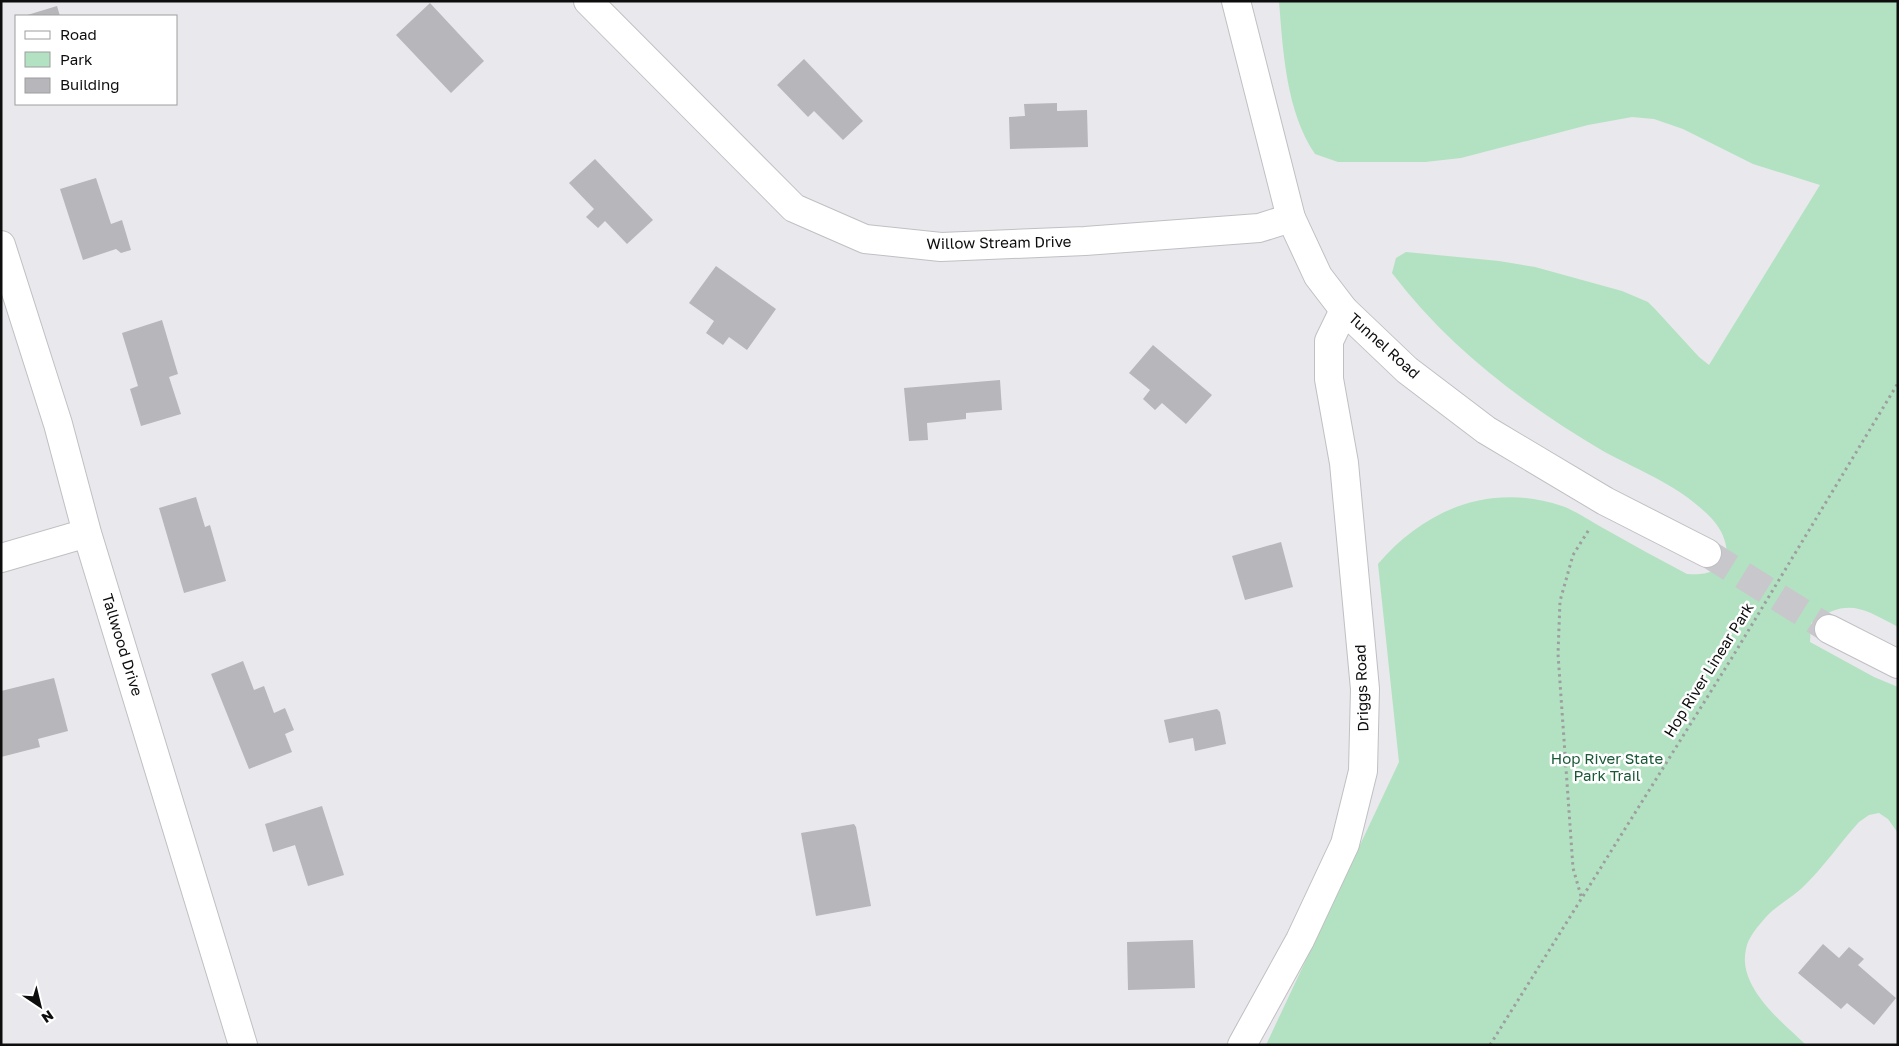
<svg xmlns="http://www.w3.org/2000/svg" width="1899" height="1046" font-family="'Golos Text',sans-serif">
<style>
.green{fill:#b2e2c1}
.building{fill:#b7b6ba}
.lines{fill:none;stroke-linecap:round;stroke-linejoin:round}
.major-tunnel{stroke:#c8c7cb;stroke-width:28;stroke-dasharray:28 14;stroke-linecap:butt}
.minor-casing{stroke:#c0bfc3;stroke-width:30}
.major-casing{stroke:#c0bfc3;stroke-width:30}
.path{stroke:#9e9da0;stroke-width:3;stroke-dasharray:2.5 4;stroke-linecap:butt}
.minor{stroke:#fff;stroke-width:28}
.major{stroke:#fff;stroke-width:28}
.labels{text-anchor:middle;stroke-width:5;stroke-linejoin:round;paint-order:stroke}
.street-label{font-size:15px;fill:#0d0d0e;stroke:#fff}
.park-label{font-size:15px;fill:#195936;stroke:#fff}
</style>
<rect width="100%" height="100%" fill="#e9e8ec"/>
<path class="green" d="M1279,1H1898V627C1861,607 1847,598 1811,623L1810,642L1874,677L1898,687V833L1888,819L1879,813L1869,815L1859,822C1840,843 1823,868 1802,888C1791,898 1776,906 1766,917C1759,925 1748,937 1746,949C1737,987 1782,1022 1806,1045H1266L1399,762L1378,564C1425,509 1491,482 1562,506C1576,511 1590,521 1603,528C1631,544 1659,559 1687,574C1709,575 1715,573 1727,554C1726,532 1714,519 1697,505C1672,483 1632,467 1603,451C1523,404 1448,347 1392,273L1396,258L1406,252L1499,261L1535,267L1622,291L1648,302L1655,309L1699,357L1709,365L1820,185L1753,164L1683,129L1654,119L1632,117L1588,125L1461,158L1425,162H1338L1315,154C1286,111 1283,51 1279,1Z"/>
<path class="building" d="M430,3L484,61L451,93L396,35Z
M57,6L60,16H24Z
M804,59L863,121L843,140L814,111L808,117L777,85Z
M1057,103V111L1087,110L1088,147L1010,149L1009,117L1025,116L1024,104Z
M595,159L653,220L627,244L605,221L598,228L586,217L594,209L569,183Z
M96,178L111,224L122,220L131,250L121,253L116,249L83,260L60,189Z
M716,266L776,309L747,350L729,337L723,345L706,333L714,321L689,303Z
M162,320L178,374L169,377L181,414L141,426L130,389L138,386L122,333Z
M1153,345L1212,395L1186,424L1162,403L1155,410L1143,399L1150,390L1129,373Z
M1000,380L1002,410L966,413V419L927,423L928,440L909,441L904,388Z
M196,497L205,527L210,525L226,581L184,593L159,508Z
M1281,542L1293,587L1245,600L1232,556Z
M243,661L254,690L264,686L274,713L285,708L294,730L285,734L292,752L249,769L211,674Z
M54,678L68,731L38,739L40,747L1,757V691Z
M1217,709L1220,712L1226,744L1195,751L1193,738L1169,743L1164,720Z
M322,806L344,875L308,886L295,845L273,852L265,824Z
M854,824L856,827L871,906L816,916L801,833Z
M1193,940L1195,988L1128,990L1127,942Z
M1823,944L1839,958L1849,947L1864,959L1858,965L1896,998L1874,1025L1847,1003L1841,1009L1798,973Z"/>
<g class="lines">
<path class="major-tunnel" d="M1707,553L1829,629"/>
<defs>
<path id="minor" d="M588,1L794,208L865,239L941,247L1085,241L1259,228L1291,218
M1,245L58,424L87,533L243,1045
M1,558L87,533
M1242,1045L1300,940L1345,844L1363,771L1365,689L1344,463L1329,379V341L1344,310"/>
<path id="major" d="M1236,1L1291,218L1318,276L1344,310L1407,370L1486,430L1605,501L1707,553
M1829,629L1898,664"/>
</defs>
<use href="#minor" class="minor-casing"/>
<use href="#major" class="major-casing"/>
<path class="path" d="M1581,896L1573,868L1558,654L1560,601L1573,555L1590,528
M1490,1045L1733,656L1898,383"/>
<use href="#minor" class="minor"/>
<use href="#major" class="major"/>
</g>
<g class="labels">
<g class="street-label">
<text transform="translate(999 243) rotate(-1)" y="5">Willow Stream Drive</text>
<text transform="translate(1384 346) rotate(42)" y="5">Tunnel Road</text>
<text transform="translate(122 645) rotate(73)" y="5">Tallwood Drive</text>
<text transform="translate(1709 670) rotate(-58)" y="5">Hop River Linear Park</text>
<text transform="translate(1362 688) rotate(-92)" y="5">Driggs Road</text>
</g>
<g class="park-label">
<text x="1607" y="764">Hop River State<tspan x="1607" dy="17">Park Trail</tspan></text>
</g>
</g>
<rect width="1899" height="1046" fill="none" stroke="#0d0d0e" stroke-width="5"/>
<rect x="15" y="15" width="162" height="90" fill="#ffffff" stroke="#9e9e9f"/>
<rect x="25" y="31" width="25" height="8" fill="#ffffff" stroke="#9e9e9f"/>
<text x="60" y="40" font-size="15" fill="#0d0d0e">Road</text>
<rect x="25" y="52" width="25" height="15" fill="#b2e2c1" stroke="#9e9e9f"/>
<text x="60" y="65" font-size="15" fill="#0d0d0e">Park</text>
<rect x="25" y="78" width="25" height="15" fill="#b7b6ba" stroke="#9e9e9f"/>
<text x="60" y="90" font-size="15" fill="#0d0d0e">Building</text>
<g transform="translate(40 1006) rotate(145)" stroke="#ffffff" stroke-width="4" paint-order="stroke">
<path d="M0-4L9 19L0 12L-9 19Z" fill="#0d0d0e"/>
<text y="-8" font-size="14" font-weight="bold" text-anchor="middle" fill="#0d0d0e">N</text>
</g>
</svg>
